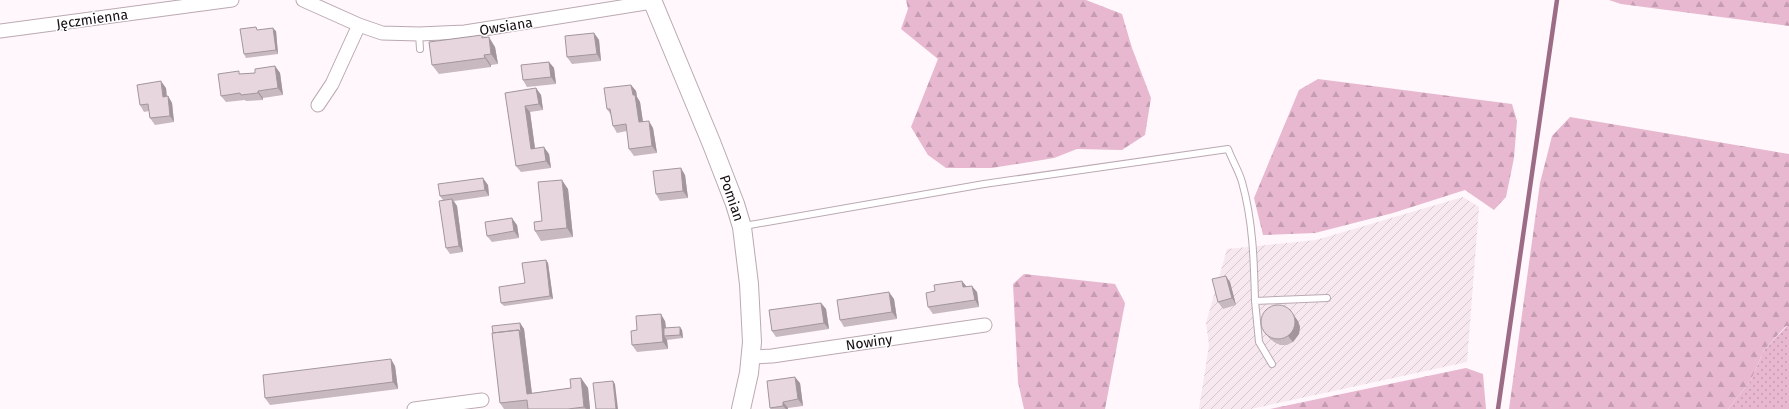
<svg xmlns="http://www.w3.org/2000/svg" width="1789" height="409" font-family="'Fira Sans',sans-serif">
<style>
.industrial{fill:url(#industrial-furrows)}
.grass{fill:url(#grass-dots)}
.forest{fill:url(#forest-firs)}
.lines{fill:none;stroke-linecap:round;stroke-linejoin:round}
.stream{stroke:#9c6b85;stroke-width:4.5}
.lane-casing{stroke:#bba9b2;stroke-width:8}
.street-casing{stroke:#bba9b2;stroke-width:15}
.secondary-casing{stroke:#bba9b2;stroke-width:20}
.lane{stroke:#fff;stroke-width:6}
.street{stroke:#fff;stroke-width:13}
.secondary{stroke:#fff;stroke-width:18}
.wall{fill:#c8b8c0}
.shaded-wall{fill:#a2969c}
.building{fill:#e8d6df;stroke:#a2969c}
.labels{text-anchor:middle;stroke-width:3;stroke-linejoin:round;paint-order:stroke}
.street-label{font-size:14px;fill:#150e12;stroke:#fff}
</style>
<defs>
<pattern id="industrial-furrows" width="10" height="10" patternUnits="userSpaceOnUse"><rect width="10" height="10" fill="#f7e8ef"/><path d="M-1 1l2-2M0 10L10 0M9 11l2-2" fill="none" stroke="#d3c6cc"/></pattern>
<pattern id="grass-dots" width="8" height="8" patternUnits="userSpaceOnUse"><rect width="8" height="8" fill="#e7b8d0"/><path d="M2 2h.1M6 6h.1" fill="none" stroke="#c59db2" stroke-width="1.8" stroke-linecap="round"/></pattern>
<pattern id="forest-firs" width="22" height="20" patternUnits="userSpaceOnUse"><rect width="22" height="20" fill="#e7b8d0"/><path d="M5 1l3.5 6h-7zM16 11l3.5 6h-7z" fill="#c59db2"/></pattern>
</defs>
<rect width="100%" height="100%" fill="#fff7fb"/>
<path class="industrial" d="M1463,197L1479,207L1467,362L1251,409H1199L1209,345L1206,323L1227,249L1316,240Z"/>
<path class="grass" d="M1787,326H1789V409H1728L1751,380L1764,350Z"/>
<path class="forest" d="M906,0H1086L1122,14L1132,48L1151,98L1145,135L1122,150L1077,149L1054,158L992,168H946L928,155L911,127L938,59L901,29L908,9Z
M1609,0H1789V26L1621,4Z
M1318,79L1512,104L1517,121L1514,158L1506,197L1494,210L1465,190L1393,213L1315,233L1263,235L1254,198L1299,90Z
M1570,117L1789,154V326H1786L1764,350L1751,380L1728,409H1509L1540,183L1552,136Z
M1024,274L1115,284L1125,303L1105,409H1024L1018,382L1013,284Z
M1466,368L1483,374L1486,409H1270Z"/>
<g class="lines">
<path class="stream" d="M1498,409L1557,0"/>
<defs>
<path id="lane" d="M419,34L420,49
M744,226L984,184L1228,149C1232,160 1239,171 1242,182C1253,221 1254,261 1255,301
M1272,364L1259,342L1255,301L1327,298"/>
<path id="street" d="M303,0L359,25L382,33L419,34L465,32L652,2
M0,31L232,0
M318,105L332,84L359,25
M752,357L772,356L985,325
M414,409L482,400"/>
<path id="secondary" d="M652,0L711,142L735,204L742,227L749,284L752,342L749,373L741,409"/>
</defs>
<use href="#lane" class="lane-casing"/>
<use href="#street" class="street-casing"/>
<use href="#secondary" class="secondary-casing"/>
<use href="#lane" class="lane"/>
<use href="#street" class="street"/>
<use href="#secondary" class="secondary"/>
</g>
<path class="wall" d="M258,30L276,31L278,54L246,58L244,54Z
M594,33L599,40L601,61L572,64L567,57Z
M484,38L495,47L498,64L491,65V67L439,74L432,65Z
M549,62L554,68L556,84L527,87L523,80Z
M275,66L280,73L283,95L263,98V100L246,101L245,100L226,102L221,96L241,74L255,73Z
M631,85L636,91L637,97L640,102L643,122L653,128L657,153L634,156L629,149L627,131L617,133L613,126L611,115L607,109Z
M166,88L167,96H168L172,103L174,122L155,125L150,118L149,111L144,112L140,105Z
M536,88L541,95L543,110L530,112L535,148L549,154L551,168L521,172L516,166L505,93Z
M685,175L688,198L660,201L656,194Z
M488,185L489,196L454,201L457,206L463,252L450,254L446,248L443,200L440,196Z
M568,189L573,237L541,241L535,231L542,221Z
M517,225L519,238L492,242L487,236Z
M546,260L548,263L553,299L504,306L501,303L525,283Z
M1230,282L1236,305L1223,309L1218,302Z
M967,287L977,292L979,307L933,314L928,307Z
M894,299L897,319L844,327L840,320Z
M821,303L826,309L829,329L776,337L772,331Z
M665,321L666,328L682,330L683,338L667,340L668,349L637,352L632,345L637,330Z
M1298,321L1300,327L1299,334L1293,342L1287,345H1280L1274,342L1269,338L1264,331Z
M520,323L524,329L532,393L571,388L581,378L588,388L590,409H504L500,403L493,333Z
M395,366L398,389L270,405L265,398Z
M800,383L803,406L788,408V409H771L770,408Z"/>
<path class="shaded-wall" d="M273,28L276,31L278,54L276,50Z
M594,33L599,40L601,61L597,54Z
M489,37L495,47L498,64L491,54Z
M484,55L491,65V67L485,58Z
M549,62L554,68L556,84L551,77Z
M275,66L280,73L283,95L278,88Z
M161,81L166,88L167,103L163,97Z
M631,85L636,91L637,97L640,102L644,129L639,122L633,95Z
M536,88L541,95L543,110L539,104Z
M258,91L263,98V100L258,93Z
M168,96L172,103L174,122L170,116Z
M525,106L530,112L536,156L531,149Z
M649,121L653,128L657,153L652,146Z
M544,147L549,154L551,168L546,161Z
M681,168L685,175L688,198L683,191Z
M483,178L488,185L489,196L485,190Z
M562,180L568,189L573,237L567,228Z
M452,199L457,206L463,252L459,246Z
M512,218L517,225L519,238L514,231Z
M546,260L548,263L553,299L550,296Z
M1226,276L1230,282L1236,305L1232,298Z
M962,281L967,287H963Z
M972,286L977,292L979,307L975,300Z
M889,292L894,299L897,319L892,312Z
M821,303L826,309L829,329L824,323Z
M661,314L665,321L667,336H664L667,340L668,349L663,342Z
M1293,314L1298,321L1300,327L1299,334L1293,342L1288,336Z
M520,323L524,329L533,403L527,394L519,330Z
M680,327L682,330L683,338L680,335Z
M391,359L395,366L398,389L393,382Z
M795,377L800,383L803,406L798,399Z
M581,378L588,388L590,409H586L584,407Z
M613,381L615,384L618,409H616Z
M783,402L788,408V409H786L783,406Z"/>
<path class="building" d="M256,27L257,30L273,28L276,50L244,54L240,29Z
M594,33L597,54L567,57L565,36Z
M482,35V38L489,37L491,54L484,55L485,58L432,65L429,42Z
M549,62L551,77L523,80L521,65Z
M275,66L278,88L258,91V93L241,95L240,93L221,96L218,74L239,71V74L255,73V69Z
M161,81L163,97L168,96L170,116L150,118L148,104L140,105L137,85Z
M631,85L633,95H635L639,122L649,121L652,146L629,149L626,124L613,126L610,109H607L604,88Z
M536,88L539,104L525,106L531,149L544,147L546,161L516,166L505,93Z
M681,168L683,191L656,194L653,171Z
M483,178L485,190L440,196L438,184Z
M562,180L567,228L535,231L534,222L542,221L538,182Z
M452,199L459,246L446,248L439,201Z
M512,218L514,231L487,236L485,222Z
M546,260L550,296L501,303L499,287L525,283L522,263Z
M1226,276L1232,298L1218,302L1212,279Z
M962,281L963,287L972,286L975,300L928,307L926,293L935,291L934,285Z
M889,292L892,312L840,320L837,300Z
M821,303L824,323L772,331L769,310Z
M1261 322a17 17 0 1 1 34 0a17 17 0 1 1-34 0Z
M661,314L663,342L632,345L631,331L637,330L636,316Z
M520,323L521,333L519,330L493,333L492,326Z
M680,327V335L664,336V328Z
M519,330L527,394L571,388L570,379L581,378L584,407L568,409H528L527,400L500,403L492,333Z
M391,359L393,382L265,398L263,375Z
M795,377L798,399L783,402V406L770,408L767,381Z
M613,381L616,409H596L593,383Z"/>
<g class="labels">
<g class="street-label">
<text transform="translate(92 19) rotate(-8)" y="5">Jęczmienna</text>
<text transform="translate(506 26) rotate(-9)" y="5">Owsiana</text>
<text transform="translate(732 198) rotate(71)" y="5">Pomian</text>
<text transform="translate(869 342) rotate(-8)" y="5">Nowiny</text>
</g>
</g>
</svg>
